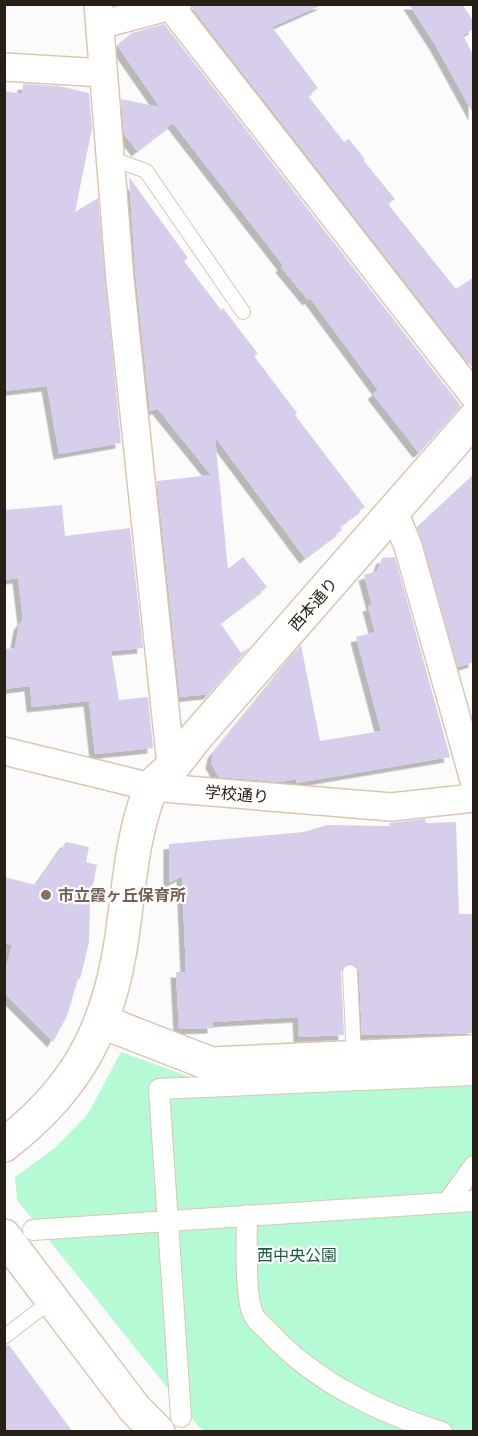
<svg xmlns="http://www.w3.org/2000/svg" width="478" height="1436" font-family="Helvetica,'Noto Sans JP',sans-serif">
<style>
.green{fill:#b4fad5}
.building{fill:#d7ceec;filter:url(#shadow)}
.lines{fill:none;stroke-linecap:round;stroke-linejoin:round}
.service-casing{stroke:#dec6ae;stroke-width:16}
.pedestrian-casing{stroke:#dec6ae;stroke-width:22}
.minor-casing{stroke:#dec6ae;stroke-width:30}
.tertiary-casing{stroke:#dec6ae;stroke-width:36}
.service{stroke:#fff;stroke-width:14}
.pedestrian{stroke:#fff;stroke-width:20}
.minor{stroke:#fff;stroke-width:27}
.tertiary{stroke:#fff;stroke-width:33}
.education-dot{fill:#8d6e63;stroke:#fff;stroke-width:2}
.labels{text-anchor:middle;stroke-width:4.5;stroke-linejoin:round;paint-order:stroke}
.street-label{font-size:16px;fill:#281f16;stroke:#fff}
.education-label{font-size:16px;font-weight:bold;fill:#785e54;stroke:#fff;text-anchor:start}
.park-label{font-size:16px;fill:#115f40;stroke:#fff}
</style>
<defs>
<filter id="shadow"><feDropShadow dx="-5.5" dy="5.5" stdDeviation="0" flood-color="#0004"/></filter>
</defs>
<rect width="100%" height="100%" fill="#fbfbfb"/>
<path class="green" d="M121,1052L210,1084L473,1068V1431H205L198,1426L17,1200L15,1177L55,1148L88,1114Z"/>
<path class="building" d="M193,4H324L272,27L318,88L308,96L344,142L349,139L365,159L363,160L395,199L388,204L435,263L456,289L474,277V370L193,9Z
M409,4H462L474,22V29L463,35L474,57V115L436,46Z
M164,24L461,406L421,451L418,452L373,394L378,390L310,298L308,300L281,267L283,265L173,123L137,151L124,134L121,99L160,107L117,45L132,33Z
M23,84L59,86L89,93L92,128L75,212L98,198L121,443L59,454L47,386L4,391V91L22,94Z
M129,177L188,258L184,261L221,310L223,308L258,354L254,356L297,413L295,415L365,507L340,526L342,530L305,558L215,437L228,569L243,557L267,587L220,623L241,653L250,647L209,694L180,697L157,481L211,475L158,409L150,411L136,279Z
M474,474V662L458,667L417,527Z
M62,505L65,536L130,528L143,648L111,651L119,700L148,697L153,748L95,754L89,701L32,707L30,686L4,689V649L15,648L19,625L23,620L18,578L4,580V510Z
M395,557L450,757L296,783V779L281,782L219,777L211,763L213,753L301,645L320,741L381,731L356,637L375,632L368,606L372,605L364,575L377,571L382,558Z
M425,819L426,823L456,822L459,914H474V1033L362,1035L359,972L357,967L350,963L345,965L341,972L344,1035L299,1037L298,1017L213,1022V1028L179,1029L176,972H186L182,876L169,883V844L304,832L327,825L390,826L389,823Z
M66,842L89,847L86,862L97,865L90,900L89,942L80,979H78L67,1016L53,1042L4,993V976L12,945L4,943V877L36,885Z
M9,1345L72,1431H4V1346Z"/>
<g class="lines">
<defs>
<path id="service" d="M110,158L146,171L243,312
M350,972L354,1057
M4,1337L52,1300"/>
<path id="pedestrian" d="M448,1202L474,1166
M247,1215C247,1238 244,1298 254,1316C257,1322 265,1327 269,1332C314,1381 379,1413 442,1432
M33,1230L474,1201
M181,1417L159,1089L474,1075"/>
<path id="minor" d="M98,4L120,280L170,755L176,763
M171,7L474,396
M100,25L178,4
M4,67L103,73
M394,512L408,546L474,780
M4,751L151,787L391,807L474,798"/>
<path id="tertiary" d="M103,1022L211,1064L474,1052
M4,1145C71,1093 104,1039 119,955C129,900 129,844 150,790C154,781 166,774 172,767C180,758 187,748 195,738L474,419
M4,1236L135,1409L158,1432"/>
</defs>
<use href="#service" class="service-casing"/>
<use href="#pedestrian" class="pedestrian-casing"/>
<use href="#minor" class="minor-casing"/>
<use href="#tertiary" class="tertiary-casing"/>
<use href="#service" class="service"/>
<use href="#pedestrian" class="pedestrian"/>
<use href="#minor" class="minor"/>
<use href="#tertiary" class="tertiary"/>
</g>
<circle class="education-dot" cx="46" cy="895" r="6"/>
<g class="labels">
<g class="street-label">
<text transform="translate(313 604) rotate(-49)" y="6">西本通り</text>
<text transform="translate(237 794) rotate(5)" y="6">学校通り</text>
</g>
<g class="education-label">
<text x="58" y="901">市立霞ヶ丘保育所</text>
</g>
<g class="park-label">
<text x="297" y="1261">西中央公園</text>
</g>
</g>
<rect width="478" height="1436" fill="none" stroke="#281f16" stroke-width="12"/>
</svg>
